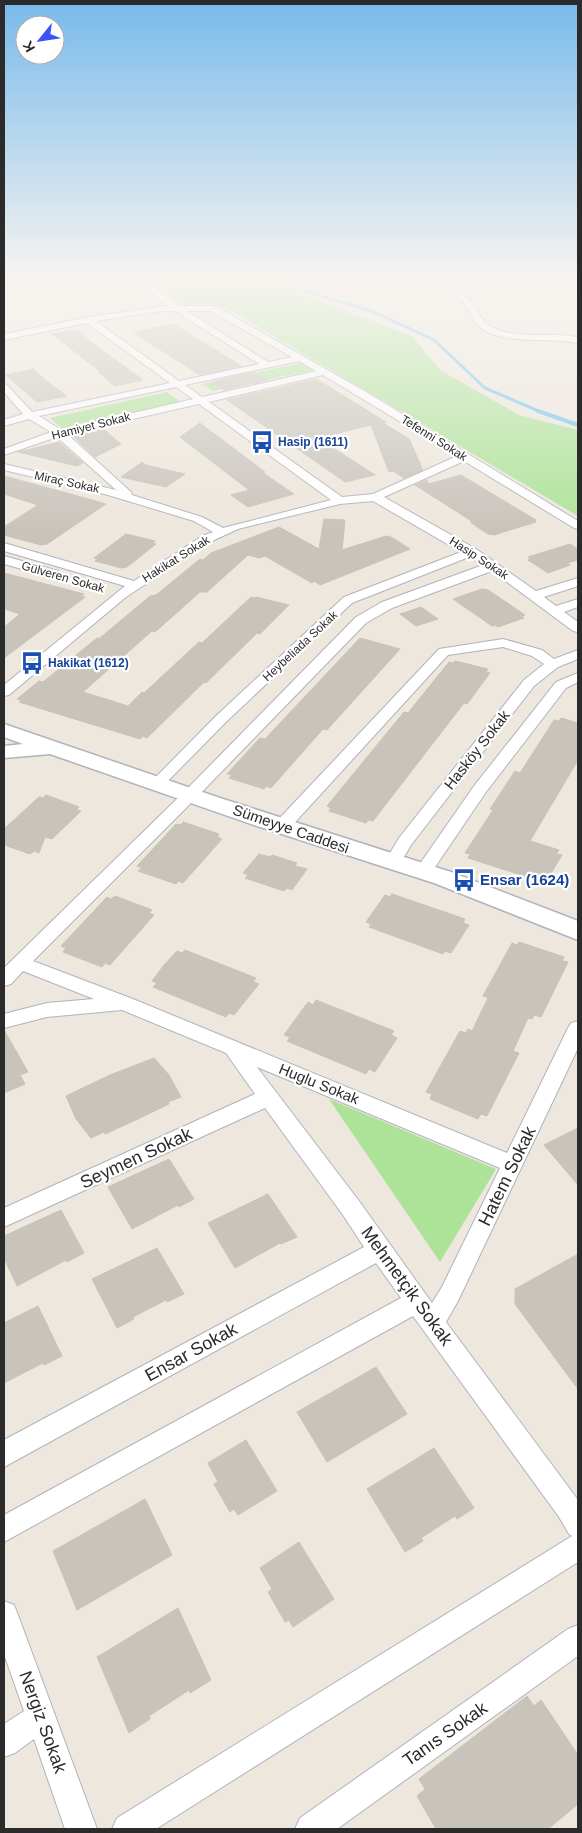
<svg xmlns="http://www.w3.org/2000/svg" width="582" height="1833" font-family="Helvetica,sans-serif">
<style>
.green{fill:#ade399}
.lines{fill:none;stroke-linecap:round;stroke-linejoin:round}
.stream-far1{stroke:#70c4ef;stroke-width:3}
.stream{stroke:#70c4ef;stroke-width:4}
.building{fill:#c8c4bc;stroke:#c8c3b7}
.street-casing{stroke:#b1b2bf;stroke-width:2}
.secondary-casing{stroke:#b1b2bf;stroke-width:3}
.street{fill:#fff;fill-rule:evenodd}
.secondary{fill:#fff;fill-rule:evenodd}
.labels{text-anchor:middle;stroke-width:4.5;stroke-linejoin:round;paint-order:stroke}
.far-street-label{font-size:12px;fill:#2b2b2b;stroke:#fff}
.far-transit-label{font-size:12px;font-weight:bold;fill:#164399;stroke:#fff;text-anchor:start}
.street-label{font-size:15px;fill:#2b2b2b;stroke:#fff}
.transit-label{font-size:15px;font-weight:bold;fill:#164399;stroke:#fff;text-anchor:start}
.near-street-label{font-size:18px;fill:#2b2b2b;stroke:#fff}
</style>
<rect width="100%" height="100%" fill="#ede7dd"/>
<path class="green" d="M157,277H286L295,290L336,308L412,336L440,370L519,415L578,430V516L225,307L186,306L151,285Z
M301,363L313,370L213,391L202,384Z
M167,392L182,403L63,429L50,418Z
M329,1099L496,1169L440,1262Z"/>
<g class="lines">
<path class="stream-far1" d="M310,277L305,291L372,311L434,340L485,388L541,412"/>
<path class="stream" d="M538,411L578,425"/>
</g>
<path class="building" d="M166,325H175L242,366L200,375L134,333Z
M77,330L90,341L143,380L115,386L98,372H101L52,334Z
M33,369L49,383L67,396L37,402L6,375Z
M254,372L267,380L224,390L211,382Z
M316,379L386,422L383,423L409,439L423,470L404,478L393,471L389,472L371,425L318,438L375,475L345,482L227,400Z
M200,423L265,472L263,473L294,494L248,507L231,495L249,490L180,437Z
M102,428L121,444L95,457L72,435Z
M59,442L83,463L77,466L18,452Z
M142,462L146,465L185,474L166,487L121,477Z
M461,475L536,520L533,521L536,522L494,535L488,534L470,522H473L415,485L427,480L428,484Z
M4,476L85,498L106,504L47,544L41,545L4,535V527L38,505L4,494Z
M324,519L345,520L342,550L386,536L391,537L410,549L320,585L314,581L312,583L265,556L259,558L248,555L207,592H200L155,632L152,631L83,692L128,706L142,692L144,693L199,642L202,643L251,597L254,598L256,597L289,605L260,634L257,633L206,683L204,682L147,738L143,736L140,739L19,702L21,700L17,699L39,681L43,682L97,638H100L150,596L156,595L200,559L203,560L211,553L279,527L319,549Z
M126,534L155,541L153,543L156,544L127,567L122,568L95,561L98,559L94,558Z
M570,544L578,549V560L567,563L570,565L548,573L528,560L531,559L528,557Z
M4,573L84,594L81,596L85,597L4,658V627L20,614L4,609Z
M482,589L488,590L525,615L521,616L524,618L498,627L495,625L492,626L453,599Z
M421,607L438,619L416,626L400,614Z
M360,638L400,649L327,730L323,729L271,788L266,786L264,789L229,778L232,775L227,774L260,738L265,739Z
M455,661L488,669L486,672L490,673L467,704L464,703L373,821L368,820L366,823L329,811L331,808L327,806L404,712L408,713L449,662L453,663Z
M561,718L578,723V760L530,841L559,850L556,854L562,855L547,880L542,878L540,881L468,858L470,854L465,853L493,810L490,809L515,771L520,773L522,770L554,720L559,721Z
M46,795L79,807L76,810L81,811L52,839L45,837L39,853L34,851L30,854L4,845V829L39,797L43,798Z
M183,822L219,834L217,837L222,839L183,883L178,881L176,884L138,871L142,868L137,866L176,824L181,825Z
M259,854L270,857L272,855L297,863L295,866L307,869L292,890L287,888L284,891L245,878L248,875L243,873Z
M392,894L465,919L463,923L469,925L451,953L445,951L443,954L369,927L371,924L366,922L385,895L390,897Z
M115,896L152,910L149,913L154,915L110,965L105,963L102,967L63,952L66,948L61,946L107,897L111,899Z
M519,942L564,957L562,961L568,962L541,1017L534,1015L532,1019L528,1018L513,1051L519,1053L487,1116L481,1114L478,1119L430,1099L432,1094L426,1092L460,1031L466,1033L468,1029L472,1031L488,998L483,996L512,943L517,945Z
M185,950L256,978L253,982L259,984L234,1015L229,1013L226,1017L153,987L157,983L152,981L164,965L177,951L182,953Z
M316,1000L394,1031L391,1035L397,1038L375,1072L369,1069L366,1074L287,1041L290,1037L284,1035L308,1002L313,1005Z
M4,1030L28,1072L20,1075L25,1084L4,1093Z
M154,1058L169,1075L181,1097L168,1102L169,1104L138,1119L105,1134L104,1132L91,1138L76,1119L66,1096L110,1075Z
M578,1128V1185L544,1145Z
M169,1159L194,1199L179,1207L178,1205L132,1229L108,1187Z
M268,1194L297,1237L281,1244L280,1243L235,1268L208,1223Z
M61,1210L84,1253L67,1262L66,1260L17,1286L4,1258V1236Z
M157,1248L184,1294L167,1302L166,1300L133,1317L134,1319L117,1328L92,1279Z
M578,1254V1389L515,1304V1289Z
M38,1306L62,1356L44,1365L43,1363L4,1383V1323Z
M376,1367L407,1414L327,1462L297,1412Z
M246,1440L277,1491L238,1515L234,1509L230,1512L214,1484L218,1482L208,1463Z
M434,1448L474,1508L457,1519L455,1516L421,1538L423,1541L405,1552L367,1489Z
M145,1499L172,1555L77,1610L53,1551Z
M299,1542L334,1599L293,1627L289,1620L285,1622L268,1592L272,1589L260,1568Z
M178,1608L211,1680L190,1693L189,1690L149,1716L150,1719L129,1733L97,1657Z
M527,1696L534,1706L541,1700L578,1755V1804L548,1829H436L417,1796L425,1789L419,1779Z"/>
<g class="lines">
<defs>
<path id="street" d="M143,277H151L147,281L149,283L179,306H215L368,393L578,521V529L574,528L464,461L384,497L476,549L536,591L578,578V586L544,597L556,606L578,599V607L564,612L578,622V632L573,631L492,571L392,608L366,623L196,798L33,961L133,999L507,1153L568,1028L571,1023L578,1021V1048L458,1301L446,1322L578,1500V1562L156,1829H112L117,1818L572,1536L569,1534L559,1517L413,1316L4,1542V1515L401,1298L376,1263L4,1467V1440L364,1247L343,1215L265,1108L4,1227V1208L255,1094L226,1053L122,1010L47,1017L4,1028V1014L47,1003L94,999L23,971L11,984L4,986V968L184,792L356,617L382,602L483,565L469,557L352,603L226,722L162,787H152L149,784L216,716L344,597L461,552L373,501L340,504L238,529L210,542L126,597L9,695L4,696V685L125,586L4,551V543L134,581L202,536L213,532L194,521L108,495L4,470V464L116,490L57,437L4,455V449L51,432L29,419L4,426V420L23,414L4,392V384L7,385L32,412L170,383L87,323L4,340V334L89,317L169,306L143,287L139,281ZM161,311H175L259,364L179,381L96,321ZM187,311H210L292,357L268,362ZM299,361L316,371L202,397L185,385ZM323,375L457,456L373,494L342,497L209,402ZM176,387L193,399L61,430L39,416ZM199,404L331,500L223,528L202,517L132,495L131,492L67,434ZM257,1067L500,1168L442,1287L432,1303L359,1201Z
M437,277H445C453,287 465,294 473,304C478,310 480,319 486,323C511,342 550,331 578,337V343C549,337 503,346 480,327C473,322 472,313 467,307C459,296 446,289 437,277Z
M4,556L58,571L60,574L54,578L4,564Z
M503,639L542,650L554,659L578,650V659L558,667L534,686L411,845L398,867L392,868L386,867L384,863L399,838L524,680L544,664L532,656L503,647L448,655L288,830H276L274,826L276,822L439,649Z
M578,673V682L566,688L486,792L429,876L423,878L417,876L415,872L417,868L474,786L556,682Z
M4,1601L14,1605L18,1615L97,1829H65L34,1739L15,1753L4,1757V1724L24,1711L4,1654Z
M578,1625V1656L337,1829H295L300,1818L568,1629Z"/>
<path id="secondary" d="M4,724L220,798L451,872L578,921V940L434,883L257,826L50,754L4,758V746L23,744L4,737Z"/>
</defs>
<use href="#street" class="street-casing"/>
<use href="#secondary" class="secondary-casing"/>
<use href="#street" class="street"/>
<use href="#secondary" class="secondary"/>
</g>
<linearGradient id="sky" x2="0" y2="1"><stop stop-color="#78baeb"/><stop offset="0.52" stop-color="#f7f4f0"/><stop offset="1" stop-color="#f7f4f0" stop-opacity="0"/></linearGradient>
<rect width="582" height="533" fill="url(#sky)"/>
<defs>
<symbol id="bus-bare" viewBox="-9 -9 18 18"><path d="M-5-6H5V4H4V6H2V4H-2V6H-4V4H-5ZM-3.5-4V0h7V-4ZM-3.5 1.2v1.5H-2V1.2ZM2 1.2v1.5H3.5V1.2Z" fill="#1a4fb4" stroke="#fff" stroke-width="2.5" paint-order="stroke"/></symbol>
</defs>
<g fill-rule="evenodd">
<use href="#bus-bare" x="246" y="426" width="32" height="32"/>
<use href="#bus-bare" x="16" y="647" width="32" height="32"/>
<use href="#bus-bare" x="448" y="864" width="32" height="32"/>
</g>
<g class="labels">
<g class="far-street-label">
<text transform="translate(91 426) rotate(-14)" y="4">Hamiyet Sokak</text>
<text transform="translate(434 438) rotate(32)" y="4">Tefenni Sokak</text>
<text transform="translate(67 482) rotate(12)" y="4">Miraç Sokak</text>
<text transform="translate(479 558) rotate(33)" y="4">Hasip Sokak</text>
<text transform="translate(176 559) rotate(-32)" y="4">Hakikat Sokak</text>
<text transform="translate(63 577) rotate(16)" y="4">Gülveren Sokak</text>
<text transform="translate(300 646) rotate(-43)" y="4">Heybeliada Sokak</text>
</g>
<g class="far-transit-label">
<text x="278" y="446">Hasip (1611)</text>
<text x="48" y="667">Hakikat (1612)</text>
</g>
<g class="street-label">
<text transform="translate(477 750) rotate(-52)" y="5">Hasköy Sokak</text>
<text transform="translate(291 829) rotate(19)" y="5">Sümeyye Caddesi</text>
<text transform="translate(319 1084) rotate(22)" y="5">Huglu Sokak</text>
</g>
<g class="transit-label">
<text x="480" y="885">Ensar (1624)</text>
</g>
<g class="near-street-label">
<text transform="translate(136 1158) rotate(-25)" y="6">Seymen Sokak</text>
<text transform="translate(507 1176) rotate(-64)" y="6">Hatem Sokak</text>
<text transform="translate(407 1286) rotate(54)" y="6">Mehmetçik Sokak</text>
<text transform="translate(191 1352) rotate(-29)" y="6">Ensar Sokak</text>
<text transform="translate(43 1722) rotate(70)" y="6">Nergiz Sokak</text>
<text transform="translate(445 1734) rotate(-35)" y="6">Tanıs Sokak</text>
</g>
</g>
<rect width="582" height="1833" fill="none" stroke="#2b2b2b" stroke-width="10"/>
<g transform="translate(40 40) rotate(240)"><circle r="24" fill="#ffffff" stroke="#aaaaaa"/>
<path d="M0-4L9 19L0 12L-9 19Z" fill="#3d52fa"/>
<text y="-8" font-size="14" font-weight="bold" text-anchor="middle" fill="#2b2b2b">K</text>
</g>
</svg>
